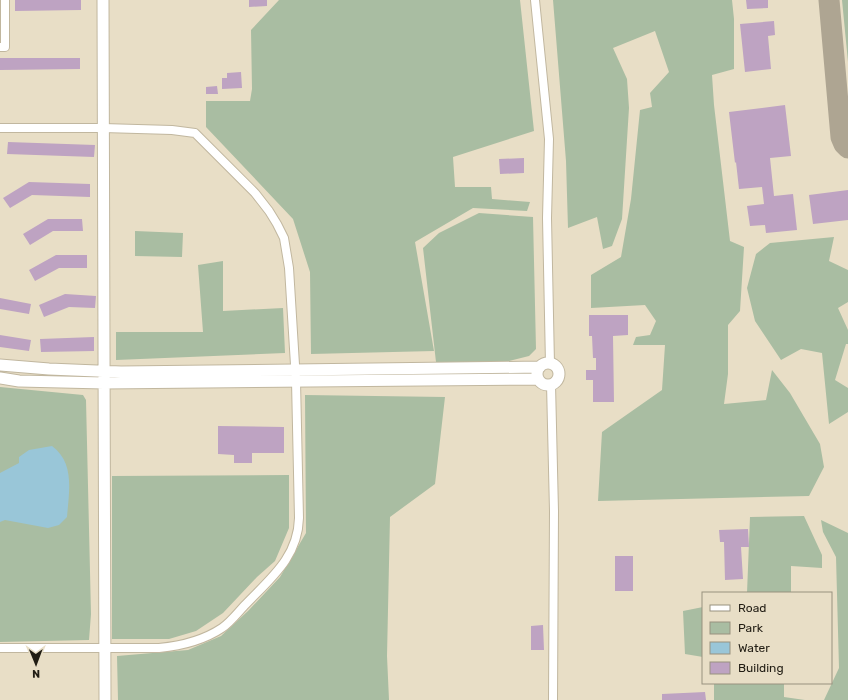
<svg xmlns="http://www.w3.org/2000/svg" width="848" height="700" font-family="Rubik,sans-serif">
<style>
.green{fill:#a9bda2}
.water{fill:#99c6d8}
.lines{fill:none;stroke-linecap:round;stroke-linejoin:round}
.taxiway{stroke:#aea592;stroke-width:21}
.building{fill:#bea3c2}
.street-casing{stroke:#c1b79f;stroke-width:10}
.secondary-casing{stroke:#c1b79f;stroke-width:13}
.street{stroke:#fff;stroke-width:8}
.secondary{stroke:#fff;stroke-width:11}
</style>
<rect width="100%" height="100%" fill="#e8dec6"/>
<path class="green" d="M279,0H520L534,131L453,157L455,187H491L492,199L530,202L527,211L473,208L415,242L434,351L311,354L310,272L293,219L206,127V101H250L252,89L251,30Z
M553,0H732L734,19V69L712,75L714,105L730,241L744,247L740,311L728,325V374L724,404L766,400L772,370L790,393L820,444L824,467L809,496L598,501L602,432L662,390L665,345H633L636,337L650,335L656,321L645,305L591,308V275L621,257L631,199L640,110L652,107L650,93L669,72L655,31L613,48L627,79L629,108L622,219L612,246L603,249L597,217L568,228L566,161Z
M842,0H848V62Z
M479,213L533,217L536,349L529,356L505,362H436L423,248L439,233Z
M135,231L183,233L182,257L135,256Z
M834,237L829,261L848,270V302L838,308L848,330V344H846L835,380L848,388V412L829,424L822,353L801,349L781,360L755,321L747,288L756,254L770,243Z
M223,261V311L283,308L285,353L116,360V332H203L198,265Z
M0,387L83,395L86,400L91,614L89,640L0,642Z
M305,395L445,397L435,484L390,517L387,656L389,700H118L117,656L188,650L221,636L248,611L280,577L306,533Z
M289,475V528L275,561L257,577L223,613L196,631L169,639H112V476Z
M804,516L822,555V568L791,566V593H747L750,517Z
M821,520L848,533V700H824L839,668L836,557L823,532Z
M703,607V657L685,654L683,611Z
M714,683H784V697L805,700H714Z"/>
<path class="water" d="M52,446C75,463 69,491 67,517L59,525L48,528L5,520L0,522V473L19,463V457L29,450Z"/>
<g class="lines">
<path class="taxiway" d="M829,0L841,137L844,144L848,148"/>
</g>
<path class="building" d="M15,0H81V10L15,11Z
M249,0H267V6L249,7Z
M746,0H768V8L747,9Z
M774,21L775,35L768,36L771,69L745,72L740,24Z
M0,58H80V69L0,70Z
M241,72L242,88L222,89V78H227V73Z
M217,86L218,94H206V87Z
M785,105L791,156L770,158L774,196L793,194L797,230L766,233L765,225L750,226L747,206L764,204L762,187L739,189L736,162L735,163L729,112Z
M8,142L95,145L94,157L7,154Z
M524,158V173L500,174L499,159Z
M29,182L90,184V197L32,195L10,208L3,198Z
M848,190V220L813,224L809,195Z
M48,219H82L83,231H53L30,245L23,234Z
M56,255H87V268H59L35,281L29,270Z
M65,294L96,296L95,308L69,307L44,317L39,305Z
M0,298L31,304L29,314L0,309Z
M589,315H628V335L613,336L614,402H593V380H586V370H596V358H593L592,336H589Z
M0,335L31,340L29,351L0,347Z
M94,337V351L41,352L40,339Z
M218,426L284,427V453H252V463H234V455L218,454Z
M748,529L749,547H741L743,579L725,580L724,542H720L719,530Z
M615,556H633V591H615Z
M543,625L544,650H531V626Z
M705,692L706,700H662V694Z"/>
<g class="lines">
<defs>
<path id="street" d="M535,0L549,139L547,218L550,364
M0,47H5V0
M0,128H103L172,130L195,133L255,193L269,211L277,224L284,238L289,268L296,381L299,518C298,557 271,578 246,604C239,611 231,622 222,628C204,640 180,646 159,648H0
M551,384L554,511L553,700"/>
<path id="secondary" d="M103,0L105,700
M537 374a11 11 0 1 1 22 0a11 11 0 1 1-22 0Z
M0,365L49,369L121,372L540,367
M0,378L19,381L104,383L538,379"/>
</defs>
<use href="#street" class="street-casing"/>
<use href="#secondary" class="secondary-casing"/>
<use href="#street" class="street"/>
<use href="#secondary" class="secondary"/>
</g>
<rect x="702" y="592" width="130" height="92" fill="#e8dec6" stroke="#98917f"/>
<rect x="710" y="605" width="20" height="6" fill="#ffffff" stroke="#98917f"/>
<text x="738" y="612" font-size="12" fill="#211d14">Road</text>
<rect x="710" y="622" width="20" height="12" fill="#a9bda2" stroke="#98917f"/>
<text x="738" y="632" font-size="12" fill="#211d14">Park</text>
<rect x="710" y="642" width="20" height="12" fill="#99c6d8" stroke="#98917f"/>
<text x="738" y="652" font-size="12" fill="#211d14">Water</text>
<rect x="710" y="662" width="20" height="12" fill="#bea3c2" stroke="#98917f"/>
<text x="738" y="672" font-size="12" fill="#211d14">Building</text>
<g transform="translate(36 664) rotate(179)" stroke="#e8dec6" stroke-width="3" paint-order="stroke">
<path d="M0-3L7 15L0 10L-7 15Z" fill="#211d14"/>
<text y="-6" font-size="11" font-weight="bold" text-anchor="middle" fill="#211d14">N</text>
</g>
</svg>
